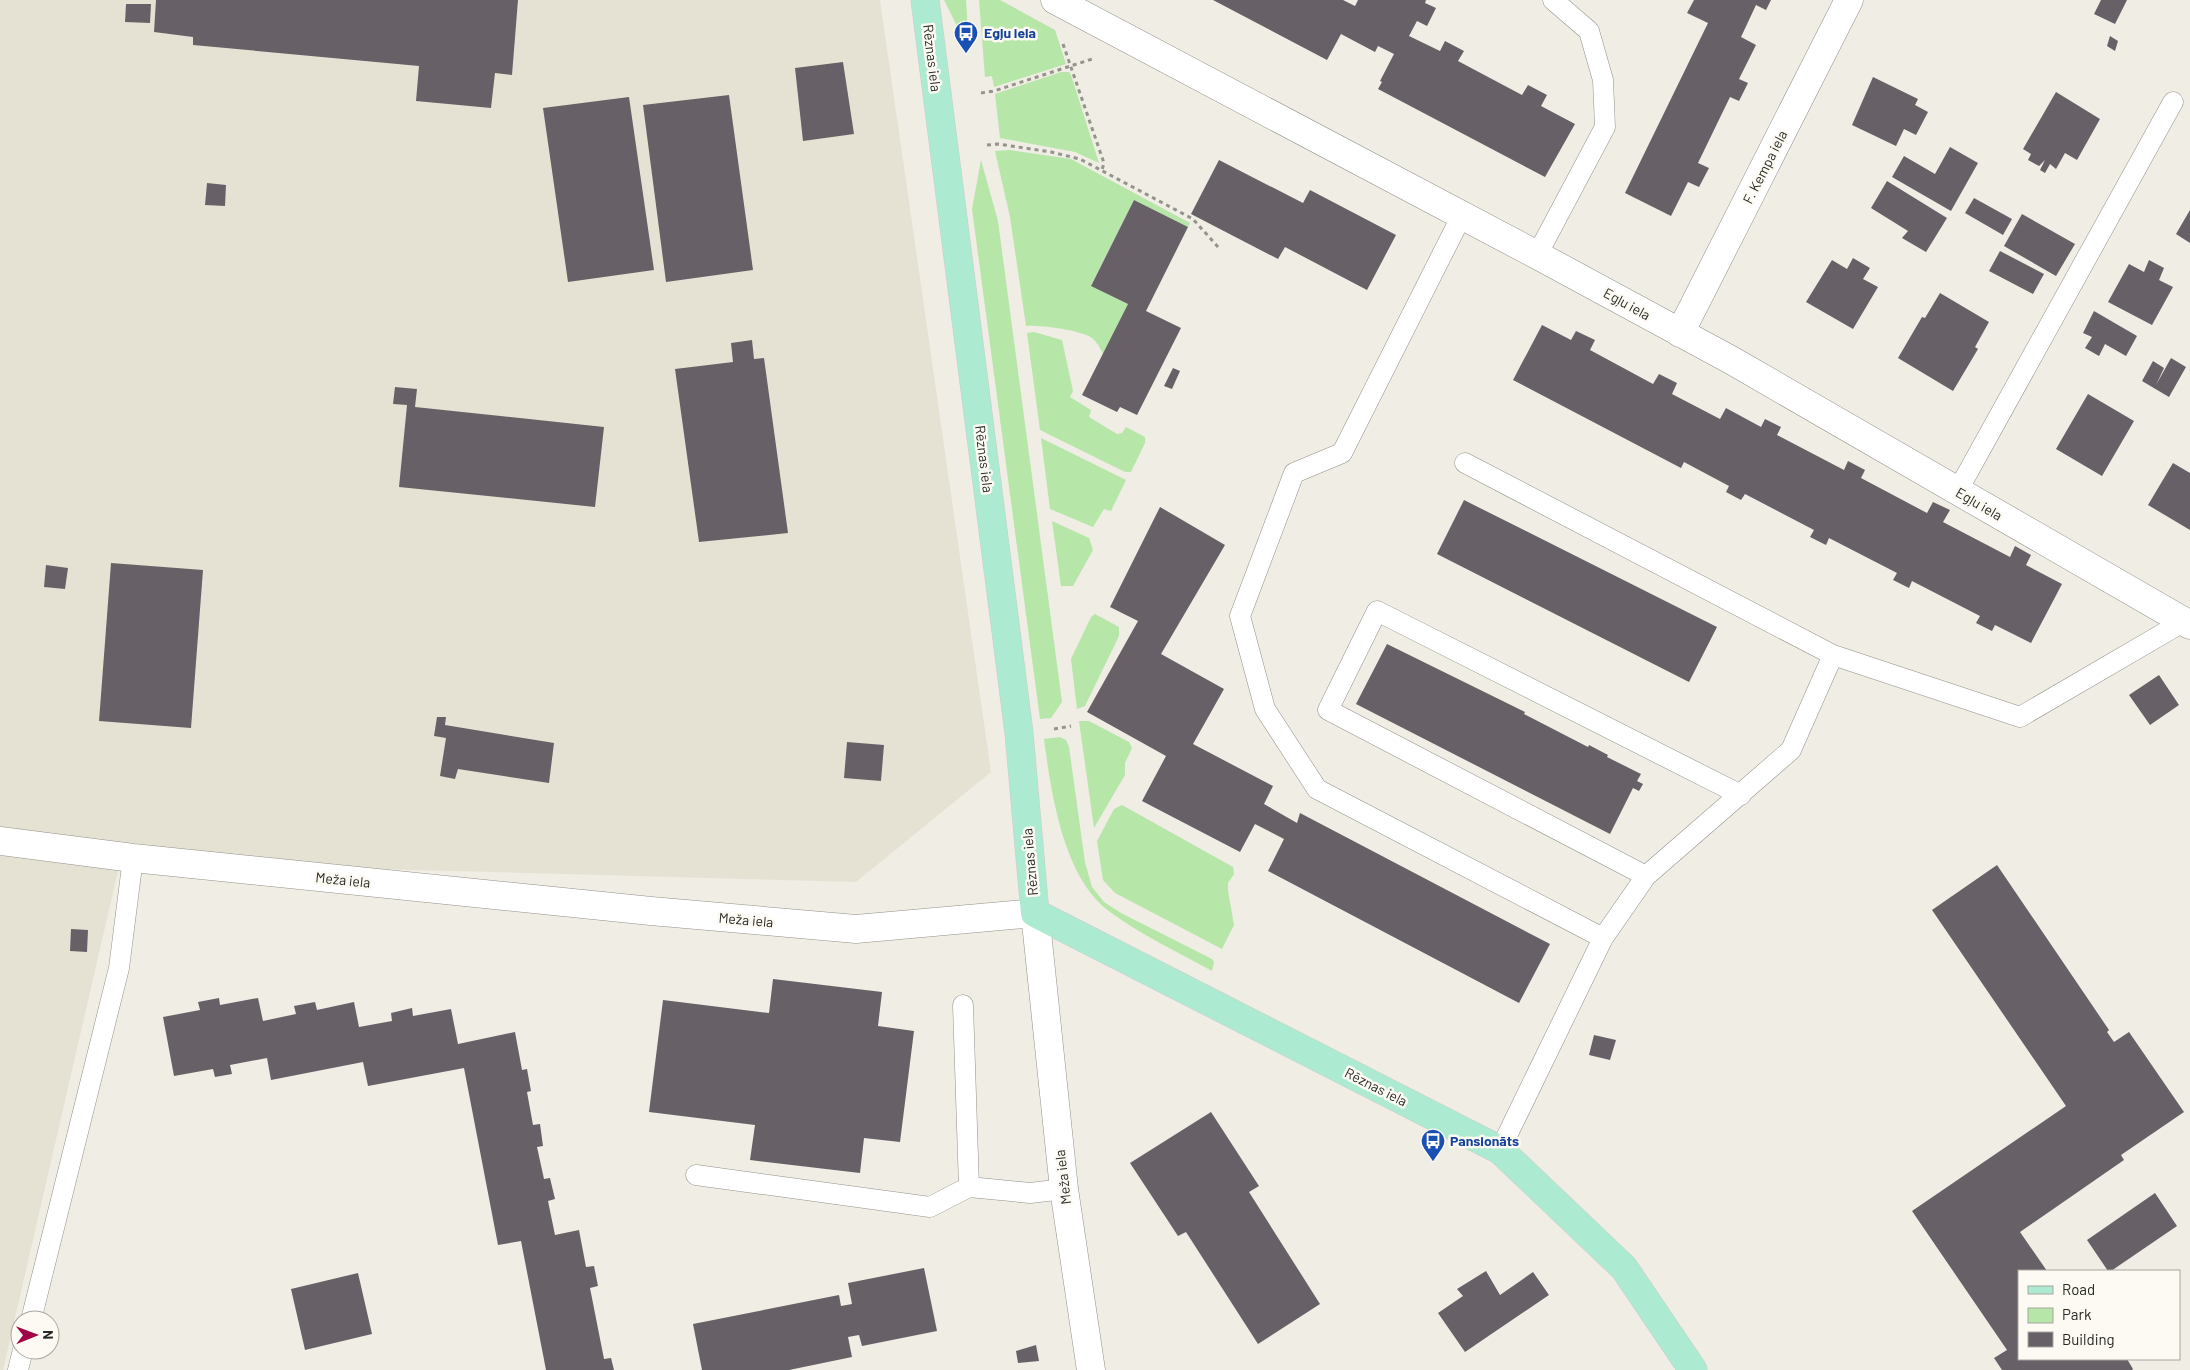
<svg xmlns="http://www.w3.org/2000/svg" width="2190" height="1370" font-family="Barlow,sans-serif">
<style>
.built{fill:#e6e2d3}
.green{fill:#b6e6a8}
.building{fill:#676167}
.lines{fill:none;stroke-linecap:round;stroke-linejoin:round}
.service-casing{stroke:#939189;stroke-width:21}
.minor-casing{stroke:#939189;stroke-width:29}
.primary-casing{stroke:#cccccb;stroke-width:29}
.path{stroke:#94938c;stroke-width:3;stroke-dasharray:4 4;stroke-linecap:butt}
.service{stroke:#fff;stroke-width:20}
.minor{stroke:#fff;stroke-width:28}
.primary{stroke:#acebd1;stroke-width:28}
.labels{text-anchor:middle;stroke-width:5;stroke-linejoin:round;paint-order:stroke}
.transit-label{font-size:14px;font-weight:bold;fill:#164399;stroke:#fcfaf2;text-anchor:start}
.street-label{font-size:14px;fill:#292925;stroke:#fcfaf2}
</style>
<rect width="100%" height="100%" fill="#efede4"/>
<path class="built" d="M0,0H880L991,772L856,882L120,862L3,1370H0Z"/>
<path class="green" d="M944,0H966L968,31L967,46Z
M979,0H1000L1055,30L1066,64L994,87L992,76L985,77Z
M1061,72H1069L1071,75L1099,163L1075,152L1000,138L995,94Z
M1010,150L1071,159L1190,223L1188,227L1134,200L1091,285L1128,304L1103,354C1100,348 1097,342 1092,338C1080,330 1040,325 1026,326L1010,217L995,151Z
M981,160L998,221L1062,702L1051,718L1040,719L972,209Z
M1034,332L1062,340L1073,391L1070,397L1091,410L1089,417L1117,434L1122,433L1126,427L1145,437V443L1131,472H1125L1040,430L1027,333Z
M1041,438L1126,480L1111,511L1104,509L1093,527L1050,509Z
M1052,521L1089,538L1093,550L1073,586H1061Z
M1095,614L1119,627V636L1085,706L1077,709L1071,659L1091,617Z
M1089,721L1129,742L1132,748L1125,763V775L1094,828L1079,721Z
M1060,737L1066,740L1069,747L1085,862L1092,887L1104,902L1121,913L1212,959L1214,962L1212,971C1178,952 1141,935 1110,912C1063,878 1051,792 1044,739Z
M1122,805L1233,867L1234,874L1228,883V891L1234,925L1222,949L1115,893L1103,880L1097,841L1114,809Z"/>
<path class="building" d="M156,0H518L512,75L495,73L491,108L416,101L419,66L193,45V37L154,32Z
M1213,0H1343L1355,6L1358,0H1426L1425,3L1436,8L1427,26L1417,21L1409,36L1440,51L1445,41L1464,51L1458,61L1522,95L1528,85L1547,95L1541,106L1575,124L1545,177L1378,89L1382,82L1380,81L1394,54L1378,46L1375,52L1341,34L1327,60Z
M1694,0H1771L1766,10L1756,5L1741,37L1756,45L1739,79L1748,83L1739,101L1730,97L1698,163L1709,168L1699,187L1688,182L1671,216L1625,193L1708,23L1687,13Z
M2101,0H2127L2115,24L2094,14Z
M126,4H151L150,23L125,22Z
M2110,36L2118,41L2115,51L2107,46Z
M843,62L854,134L803,141L795,68Z
M1873,77L1918,99L1915,105L1928,112L1916,135L1904,129L1896,146L1852,125Z
M2056,92L2100,119L2077,160L2065,153L2056,169L2050,164L2045,173L2040,170L2045,160L2039,166L2028,160L2031,154L2023,149Z
M729,95L753,270L666,282L643,105Z
M629,97L654,270L568,282L543,108Z
M1950,147L1978,163L1951,211L1892,177L1904,156L1935,174Z
M1219,160L1303,203L1310,190L1396,235L1367,290L1285,247L1278,259L1191,214Z
M1887,181L1947,218L1926,252L1902,238L1908,231L1871,208Z
M207,183L226,185L225,206L205,205Z
M1974,198L2012,219L2003,235L1965,213Z
M1134,200L1188,227L1146,311L1181,328L1137,415L1120,407L1117,412L1082,395L1128,304L1091,286Z
M2190,210V243L2176,234Z
M2022,214L2075,244L2056,276L2004,246Z
M2000,251L2044,274L2033,294L1989,271Z
M1853,258L1870,268L1863,279L1878,287L1853,329L1806,302L1832,260L1847,269Z
M2149,260L2164,268L2159,280L2173,287L2152,325L2108,302L2129,264L2144,272Z
M1940,293L1989,322L1975,347L1978,349L1953,391L1898,358L1922,317L1925,318Z
M2094,311L2137,336L2126,356L2105,344L2099,356L2085,348L2092,337L2083,333Z
M1542,325L1571,340L1576,331L1595,340L1590,350L1653,384L1659,374L1677,383L1672,394L1720,419L1726,408L1761,427L1765,419L1781,427L1777,435L1844,470L1848,461L1865,470L1861,478L1927,513L1933,502L1950,510L1943,522L2010,557L2015,546L2031,555L2026,565L2062,584L2031,643L1995,625L1992,631L1976,623L1980,616L1912,581L1909,588L1893,580L1897,573L1829,538L1826,545L1810,537L1814,530L1745,494L1741,500L1726,492L1729,486L1684,462L1681,468L1513,380Z
M752,340L754,359L764,358L788,533L699,542L675,369L733,362L731,343Z
M2171,358L2186,367L2169,397L2142,381L2153,361L2164,368L2156,385Z
M1173,368L1180,371L1172,389L1164,386Z
M395,387L417,389L415,407L604,427L595,507L399,487L407,405L393,404Z
M2088,394L2134,421L2102,476L2056,449Z
M2173,463L2190,473V530L2148,505Z
M1464,500L1717,627L1689,682L1437,554Z
M1160,507L1225,545L1161,654L1224,689L1193,744L1273,786L1264,804L1297,823L1300,813L1550,944L1519,1003L1268,871L1284,839L1255,824L1240,852L1142,801L1166,756L1087,712L1138,621L1110,607Z
M111,563L203,570L191,728L99,721Z
M46,565L68,568L65,589L44,587Z
M1387,644L1525,712L1524,714L1588,747L1589,745L1608,755L1607,757L1641,774L1637,781L1643,784L1639,791L1633,788L1610,834L1356,704Z
M2159,675L2179,705L2150,725L2129,695Z
M437,717H446L445,725L554,743L549,783L458,769L455,779L440,776L446,738L434,736Z
M847,742L884,745L881,781L844,778Z
M1997,865L2109,1030L2107,1032L2114,1042L2129,1032L2184,1112L2121,1155L2124,1160L2020,1232L2047,1271H2019V1359H2127L2133,1369L2132,1370H2002L1994,1358L2007,1350L1912,1211L2066,1106L1932,910Z
M71,929L88,930L87,952L70,951Z
M773,979L882,992L878,1026L914,1031L900,1142L864,1138L860,1173L750,1160L755,1125L649,1112L663,1000L769,1013Z
M219,998L220,1005L258,998L263,1021L296,1014L294,1006L315,1002L317,1010L354,1002L359,1027L392,1021L391,1013L412,1008L413,1016L451,1009L458,1044L515,1032L522,1070L527,1069L531,1091L527,1092L533,1125L540,1124L543,1146L537,1147L544,1179L550,1178L555,1199L548,1201L555,1235L579,1230L586,1267L594,1266L598,1286L590,1288L604,1359L611,1358L614,1370H546L521,1241L498,1245L464,1068L368,1086L363,1062L271,1080L267,1058L230,1065L232,1074L215,1077L213,1069L174,1076L163,1017L200,1010L198,1002Z
M1594,1035L1616,1040L1610,1060L1589,1055Z
M1211,1112L1259,1186L1249,1192L1320,1304L1258,1344L1186,1232L1178,1236L1130,1163Z
M2155,1193L2177,1226L2111,1271H2108L2087,1240Z
M924,1268L937,1331L862,1346L859,1335L848,1337L852,1357L789,1370H702L693,1324L839,1295L841,1306L852,1304L848,1283Z
M1486,1271L1500,1295L1533,1272L1549,1295L1465,1352L1438,1313L1463,1296L1457,1289Z
M358,1273L372,1334L305,1350L291,1289Z
M1036,1345L1039,1361L1018,1363L1016,1351Z"/>
<g class="lines">
<defs>
<path id="service" d="M1462,215L1342,453L1294,473L1240,616L1265,709L1317,789L1603,938
M1537,255L1605,127L1603,80L1589,31L1553,0
M1465,463L1833,655
M1957,492L2173,102
M1646,876L1328,710L1377,611L1741,795
M963,1005L969,1187L1030,1193L1064,1189
M1500,1150L1603,938L1646,876L1791,750L1833,655L2020,717L2183,622
M696,1175L930,1207L969,1187
M31,1320L119,968L133,858
M18,1370L23,1350"/>
<path id="minor" d="M1055,0L1537,255L1731,360L2190,625
M1680,333L1849,0
M0,841L133,858L651,911L856,929L1035,913L1064,1189L1091,1370"/>
<path id="primary" d="M925,0L1019,733L1035,913L1500,1150L1624,1268L1693,1370"/>
</defs>
<use href="#service" class="service-casing"/>
<use href="#minor" class="minor-casing"/>
<use href="#primary" class="primary-casing"/>
<path class="path" d="M1063,44L1104,163L1102,170
M981,93L994,91L1092,59
M987,145L998,144L1051,152L1080,159L1193,219L1218,247
M1054,729L1071,726"/>
<use href="#service" class="service"/>
<use href="#minor" class="minor"/>
<use href="#primary" class="primary"/>
</g>
<defs>
<symbol id="bus-pin" viewBox="-11 -11 22 30"><path d="M0 17L-7.5 6A9.5 9.5 0 1 1 7.5 6Z" fill="#1a4fb4" stroke="#fcfaf2"/><path d="M-5-6H5V4H4V6H2V4H-2V6H-4V4H-5ZM-3.5-4V0h7V-4ZM-3.5 1.2v1.5H-2V1.2ZM2 1.2v1.5H3.5V1.2Z" fill="#fff"/></symbol>
</defs>
<g fill-rule="evenodd">
<use href="#bus-pin" x="952" y="19" width="28" height="38"/>
<use href="#bus-pin" x="1419" y="1127" width="28" height="38"/>
</g>
<g class="labels">
<g class="transit-label">
<text x="984" y="38">Egļu iela</text>
<text x="1450" y="1146">Pansionāts</text>
</g>
<g class="street-label">
<text transform="translate(932 58) rotate(83)" y="5">Rēznas iela</text>
<text transform="translate(1765 167) rotate(-63)" y="5">F. Kempa iela</text>
<text transform="translate(1627 304) rotate(29)" y="5">Egļu iela</text>
<text transform="translate(984 459) rotate(83)" y="5">Rēznas iela</text>
<text transform="translate(1979 504) rotate(30)" y="5">Egļu iela</text>
<text transform="translate(1030 862) rotate(-95)" y="5">Rēznas iela</text>
<text transform="translate(343 880) rotate(6)" y="5">Meža iela</text>
<text transform="translate(746 920) rotate(5)" y="5">Meža iela</text>
<text transform="translate(1376 1087) rotate(27)" y="5">Rēznas iela</text>
<text transform="translate(1063 1177) rotate(-97)" y="5">Meža iela</text>
</g>
</g>
<rect x="2018" y="1270" width="162" height="90" fill="#fcfaf2" stroke="#a8a6a0"/>
<rect x="2028" y="1286" width="25" height="8" fill="#acebd1" stroke="#a8a6a0"/>
<text x="2062" y="1295" font-size="15" fill="#292925">Road</text>
<rect x="2028" y="1308" width="25" height="15" fill="#b6e6a8" stroke="#a8a6a0"/>
<text x="2062" y="1320" font-size="15" fill="#292925">Park</text>
<rect x="2028" y="1332" width="25" height="15" fill="#676167" stroke="#a8a6a0"/>
<text x="2062" y="1345" font-size="15" fill="#292925">Building</text>
<g transform="translate(35 1335) rotate(89)"><circle r="24" fill="#fcfaf2" stroke="#a8a6a0"/>
<path d="M0-4L9 19L0 12L-9 19Z" fill="#a00547"/>
<text y="-8" font-size="14" font-weight="bold" text-anchor="middle" fill="#292925">N</text>
</g>
</svg>
